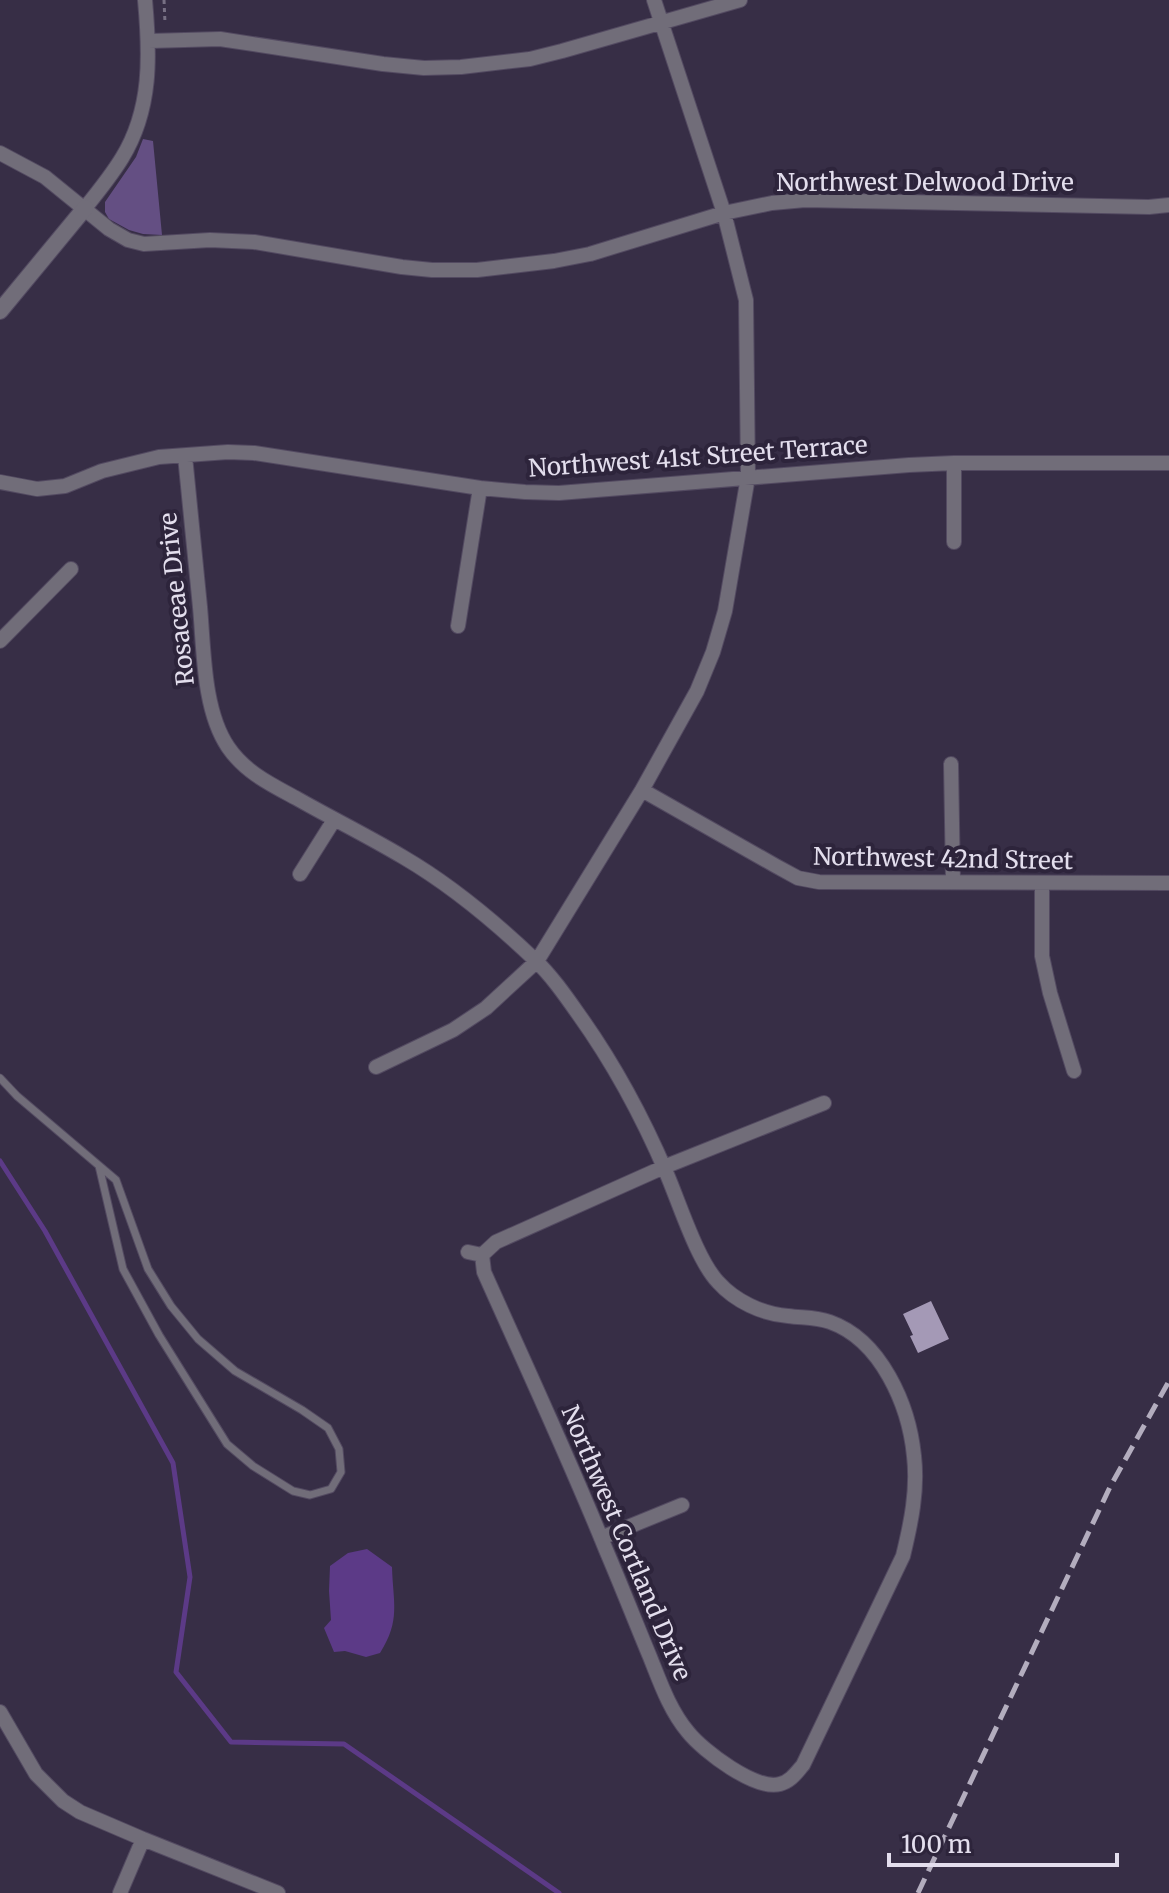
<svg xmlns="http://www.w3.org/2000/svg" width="1169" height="1893" font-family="Merriweather,serif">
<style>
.green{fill:#644f83}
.water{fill:#5c3a87}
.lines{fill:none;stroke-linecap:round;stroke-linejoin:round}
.stream{stroke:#5c3a87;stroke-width:5}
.building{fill:#a499b6}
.service-casing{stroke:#534a61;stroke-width:9}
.minor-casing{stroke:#534a61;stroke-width:16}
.tertiary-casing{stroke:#534a61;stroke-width:18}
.path{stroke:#777084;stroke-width:3;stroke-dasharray:4 4;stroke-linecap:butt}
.service{stroke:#716d79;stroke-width:7}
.minor{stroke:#716d79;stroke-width:14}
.tertiary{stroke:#716d79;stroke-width:16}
.rail{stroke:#b3adbe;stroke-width:5;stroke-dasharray:16 8;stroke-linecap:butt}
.labels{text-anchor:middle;stroke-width:8;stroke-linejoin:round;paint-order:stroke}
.street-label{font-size:24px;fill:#e3deed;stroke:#2d243b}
</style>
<rect width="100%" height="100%" fill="#372e46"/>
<path class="green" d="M143,139L153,141L162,235L143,234L129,230L109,219L105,212V202L136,157Z"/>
<path class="water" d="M367,1549L392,1567C393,1603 401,1620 380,1653L366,1657L345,1651L334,1652L324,1628L331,1620L329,1591L330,1566L348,1553Z"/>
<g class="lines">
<path class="stream" d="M0,1161L45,1231L173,1463L190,1577L176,1672L231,1742L344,1744L559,1893"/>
</g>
<path class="building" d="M931,1301L949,1339L918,1353L910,1336L913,1335L903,1314Z"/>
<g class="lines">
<defs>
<path id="service" d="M0,1078L17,1096L116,1180L148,1269L171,1306L198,1339L235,1371L302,1410L328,1428L339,1449L341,1472L331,1489L310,1495L293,1491L253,1466L227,1444L159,1335L123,1269L99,1166"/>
<path id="minor" d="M149,41L220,39L383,64L424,68L461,67L530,59L562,51L740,0
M0,153L45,177L109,229L128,240L144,244L210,240L254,242L402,267L432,270H477L554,261L590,254L724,213L772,203L805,200L1149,207L1169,205
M85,208C98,192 111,176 122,158C152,109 150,55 145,0
M185,456C190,506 195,557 200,607C204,650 203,710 228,747C245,772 270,784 296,798C331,818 368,836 403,857C451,885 493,920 534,959C551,975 565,995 579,1015C614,1064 642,1116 666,1172C679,1202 697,1260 718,1282C735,1301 762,1314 788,1316C803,1318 816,1317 830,1322C881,1340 909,1405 914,1456C918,1490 911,1523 903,1556L803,1765C796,1773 791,1781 780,1784C756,1791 703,1751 688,1732C670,1711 660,1682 650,1657C635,1621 621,1585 606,1550C568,1456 525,1364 484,1272L482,1255L468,1252
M0,482L37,489L65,486L102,471L159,457L228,452L254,453L480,488L525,492L559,493L909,465L954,463H1169
M954,542V463
M458,626L480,488
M0,641L71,569
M951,764L953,881
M642,790L776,866L798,878L819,882L1169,883
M300,874L334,820
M1042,884V956L1050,993L1074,1071
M376,1067L453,1030L486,1008L537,961L642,790L697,691L713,652L725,611L748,477L746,300L724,213L654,0
M482,1255L496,1242L664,1167L824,1103
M601,1538L682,1505
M0,1712L36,1774L63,1801L80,1812L143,1839L278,1893
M120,1893L143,1839"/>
<path id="tertiary" d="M0,311L85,208"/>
</defs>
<use href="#service" class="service-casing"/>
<use href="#minor" class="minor-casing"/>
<use href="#tertiary" class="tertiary-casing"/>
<path class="path" d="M164,0L165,23"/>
<use href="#service" class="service"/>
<use href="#minor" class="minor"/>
<use href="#tertiary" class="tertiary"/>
<path class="rail" d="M918,1893L1110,1487L1169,1381"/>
</g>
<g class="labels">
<g class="street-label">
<text x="925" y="191">Northwest Delwood Drive</text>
<text transform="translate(698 457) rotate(-4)" y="8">Northwest 41st Street Terrace</text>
<text transform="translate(177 599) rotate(-96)" y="8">Rosaceae Drive</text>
<text transform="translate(943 859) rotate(1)" y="8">Northwest 42nd Street</text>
<text transform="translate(626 1543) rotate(67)" y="8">Northwest Cortland Drive</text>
</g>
</g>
<path d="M889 1853v12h228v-12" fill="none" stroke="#e3deed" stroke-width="4"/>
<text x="901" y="1853" font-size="24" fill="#e3deed" stroke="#2d243b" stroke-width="6" paint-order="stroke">100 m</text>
</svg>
